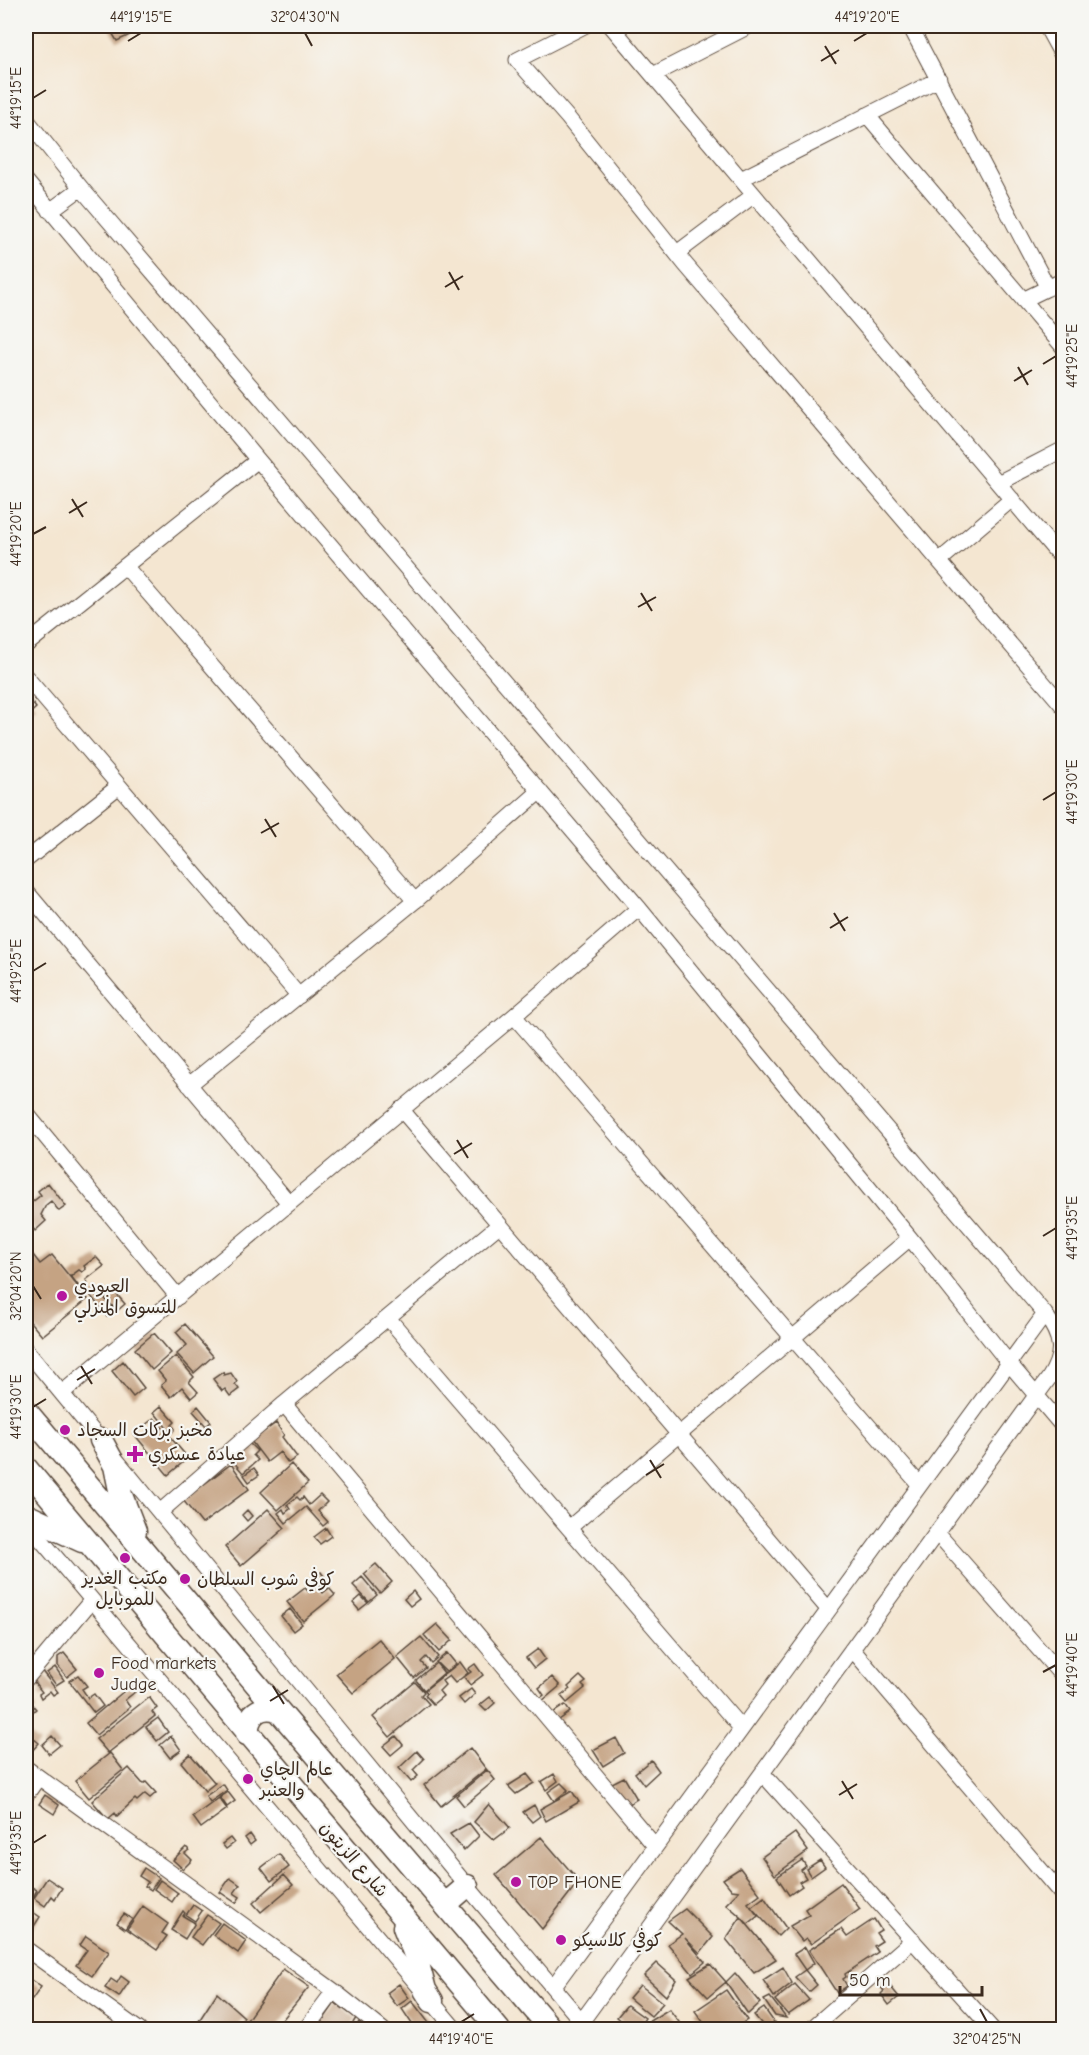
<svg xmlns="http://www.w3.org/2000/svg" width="1089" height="2055" font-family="'Comic Neue','Playpen Sans Arabic',sans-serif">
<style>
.building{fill:#c5a383}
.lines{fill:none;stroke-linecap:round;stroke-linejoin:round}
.street-casing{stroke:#574639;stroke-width:17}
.secondary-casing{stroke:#574639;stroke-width:25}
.street{stroke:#fff;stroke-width:15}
.secondary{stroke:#fff;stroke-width:22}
.ticks{fill:none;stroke:#3b2a1e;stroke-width:2}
.poi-dot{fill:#b5179e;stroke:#f6f6f2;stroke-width:2}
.labels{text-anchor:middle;stroke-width:4.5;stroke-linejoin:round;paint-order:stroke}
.poi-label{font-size:18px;fill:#3b2a1e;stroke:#f6f6f2;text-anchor:start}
.street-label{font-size:18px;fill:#3b2a1e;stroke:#f6f6f2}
.neatline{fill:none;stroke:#3b2a1e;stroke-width:2}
.ticks-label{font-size:15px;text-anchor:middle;fill:#3b2a1e}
</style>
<rect width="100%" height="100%" fill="#f6f6f2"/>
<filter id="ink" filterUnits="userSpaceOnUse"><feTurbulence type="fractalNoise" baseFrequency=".0167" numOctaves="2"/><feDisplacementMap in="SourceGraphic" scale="12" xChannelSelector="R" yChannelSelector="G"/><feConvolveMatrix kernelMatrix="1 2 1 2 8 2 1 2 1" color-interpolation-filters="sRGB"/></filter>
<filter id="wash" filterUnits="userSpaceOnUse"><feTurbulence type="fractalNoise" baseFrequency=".008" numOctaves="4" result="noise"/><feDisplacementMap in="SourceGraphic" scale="24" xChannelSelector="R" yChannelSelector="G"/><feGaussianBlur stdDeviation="1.35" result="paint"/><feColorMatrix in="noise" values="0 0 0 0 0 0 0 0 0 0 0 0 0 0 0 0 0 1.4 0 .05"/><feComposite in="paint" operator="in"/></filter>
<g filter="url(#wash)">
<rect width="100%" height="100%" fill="#f4e6d1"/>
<g id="blocks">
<path class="building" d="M108,26H124L130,35L117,41Z
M26,695L36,708L26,717Z
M48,1183L66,1206L59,1211L51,1201L46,1205L41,1215L46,1221L35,1231L26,1219V1207L41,1195L38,1191Z
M26,1246L40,1264L52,1255L88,1299L42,1336L26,1317V1278L29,1275L26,1271Z
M96,1257L104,1266L86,1280L88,1283L80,1288L71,1276L79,1270L82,1272L86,1269L84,1266Z
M98,1290L115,1311L107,1317L91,1296Z
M113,1290L125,1304L117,1311L105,1298Z
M185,1324L213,1356L194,1373L177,1354L187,1345L176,1332Z
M154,1333L171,1353L152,1370L135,1349Z
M176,1356L194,1377L189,1382L198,1392L191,1398L182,1387L171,1397L161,1385L166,1381L158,1371Z
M123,1361L144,1388L133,1397L112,1371Z
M223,1372L224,1375L231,1373L237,1382L235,1384L239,1389L230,1396L225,1389L222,1391L213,1379Z
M161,1406L175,1422L172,1425L175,1429L171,1433L154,1412Z
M198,1406L211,1422L206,1426L193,1411Z
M154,1418L188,1458L168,1475L134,1434Z
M276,1423L284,1435L282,1437L297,1457L288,1463L280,1452L267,1462L251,1441Z
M249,1443L257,1451L253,1455L258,1460L243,1473L231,1459Z
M231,1464L249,1489L202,1524L183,1500Z
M291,1464L308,1483L278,1510L261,1492Z
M254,1468L259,1475L249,1482L244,1475Z
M320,1495L327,1502L318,1511L328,1522L323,1526L306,1507L286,1523L278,1513L283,1509L285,1513L290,1509L287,1505L297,1497L300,1500L303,1497L309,1505Z
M268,1509L285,1528L241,1566L225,1547Z
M247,1510L252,1516L247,1521L242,1515Z
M326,1528L331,1536L320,1544L314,1537Z
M376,1564L392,1582L380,1593L364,1574Z
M321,1572L330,1585L323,1590L316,1581L312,1584L310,1580Z
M362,1577L377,1595L369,1602L353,1585Z
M316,1585L323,1593L329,1588L335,1595L303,1621L287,1602L305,1588L308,1591Z
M413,1591L419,1599L410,1606L404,1599Z
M361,1596L368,1603L359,1610L353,1603Z
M290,1609L302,1624L293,1631L281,1616Z
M437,1624L452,1640L439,1652L424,1635Z
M421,1637L438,1657L431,1663L426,1657L421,1662L426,1668L414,1678L397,1657Z
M379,1639L395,1659L353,1693L336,1674Z
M538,1649L545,1659L534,1668L526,1658Z
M64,1653L77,1669L67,1677L58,1666V1657Z
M447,1653L456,1664L446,1672L436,1662Z
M460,1662L468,1673L455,1683L449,1676L442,1681L445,1685L439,1691L443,1696L433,1704L425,1695L427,1693L425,1690Z
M436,1663L444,1673L424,1690L416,1680Z
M475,1664L483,1675L470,1685L464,1677L471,1672L468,1669Z
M55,1667L64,1680L56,1685L47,1673Z
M41,1670L58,1692L53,1695L50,1691L41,1698L39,1694L42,1692L31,1678Z
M78,1675L87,1686L82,1689L88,1698L94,1694L103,1706L94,1713L69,1681Z
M580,1676L586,1682L582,1685L585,1688L567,1703L561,1696L570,1689L568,1687Z
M552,1677L560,1686L542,1701L539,1699L544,1695L539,1688Z
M415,1682L424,1692L421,1695L429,1704L390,1737L373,1717Z
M130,1686L135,1692L125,1700L130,1707L96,1735L86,1723Z
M471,1689L475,1694L464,1704L459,1698Z
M26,1697L36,1709L26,1718Z
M149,1697L157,1708L152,1712L155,1716L108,1753L96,1739Z
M490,1697L495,1703L486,1711L480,1705Z
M565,1705L570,1712L559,1720L553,1713Z
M158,1718L168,1732L157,1741L146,1727Z
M26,1732L39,1743L30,1753L26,1750Z
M52,1736L60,1745L49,1754L42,1745Z
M171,1736L181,1750L170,1758L160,1745Z
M396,1736L403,1745L391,1755L383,1746Z
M616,1738L624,1753L603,1766L593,1750Z
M470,1748L486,1769L441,1806L424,1785Z
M417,1751L424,1759L413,1770L418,1776L411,1782L399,1768Z
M110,1753L123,1770L89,1798L75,1781Z
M190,1754L215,1783L205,1791L181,1762Z
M651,1760L659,1771L644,1785L635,1773Z
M129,1768L143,1784L146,1782L156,1793L150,1798L145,1794L137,1801L135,1799L117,1816L115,1813L108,1819L92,1801Z
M487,1770L495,1780L464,1806L456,1796Z
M527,1774L534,1783L516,1794L508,1786Z
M554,1774L558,1781L546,1790L541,1782Z
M624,1777L637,1799L626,1806L610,1784Z
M561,1783L568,1790L554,1801L548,1792Z
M223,1784L227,1790L210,1802L206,1796Z
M572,1791L579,1802L546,1821L540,1809Z
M228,1792L235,1801L227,1807L220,1797Z
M45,1795L59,1805L54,1814L39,1804Z
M219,1798L227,1809L201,1828L193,1817Z
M489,1804L510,1828L494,1840L474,1822Z
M534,1805L540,1816L532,1822L523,1812Z
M469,1823L479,1836L464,1851L450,1834Z
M795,1833L808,1851L775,1875L762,1857Z
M250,1834L255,1841L250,1845L245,1838Z
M541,1837L579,1881L542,1929L496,1875Z
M230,1838L234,1843L226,1849L222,1844Z
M186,1847L189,1850L185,1853L192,1860L183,1869L173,1860Z
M279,1854L289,1867L271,1881L261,1868Z
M802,1860L806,1866L801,1870L806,1878L799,1882L802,1886L789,1895L777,1877Z
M820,1860L825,1867L811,1877L806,1869Z
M144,1868L159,1878L151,1890L145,1886L148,1882L139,1876Z
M740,1868L760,1894L748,1903L758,1916L748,1924L741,1917L776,1959L754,1973L726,1939L741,1917L726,1904L739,1891L732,1890L723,1879Z
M284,1875L293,1885L261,1912L253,1903Z
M47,1878L62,1888L55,1899L52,1896L45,1906L34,1898Z
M230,1878L240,1885L234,1893L240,1897L236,1903L220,1892Z
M160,1880L178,1893L172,1902L154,1889Z
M841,1883L860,1909L811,1944L806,1938L802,1941L790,1926L809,1915L805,1909Z
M28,1885L37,1890L30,1902L26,1900V1888Z
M764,1897L786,1928L778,1936L751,1907Z
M193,1905L202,1911L195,1921L186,1915Z
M143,1906L168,1924L162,1933L167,1936L157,1950L127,1929Z
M685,1909L713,1937L700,1953L685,1938L705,1962L692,1973L668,1944L682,1934L668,1921Z
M183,1911L185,1913L183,1916L195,1923L185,1939L171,1930Z
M33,1912L40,1917L29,1934L26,1932L29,1925L26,1923Z
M124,1914L132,1919L125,1929L117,1923Z
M207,1915L219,1923L202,1945L191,1937Z
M874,1919L881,1930L876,1933L882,1941L874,1946L878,1952L845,1974L846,1977L843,1979L847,1986L837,1993L809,1950L841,1929L847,1937Z
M222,1923L246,1941L238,1953L213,1935Z
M86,1936L109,1952L92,1976L76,1965L87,1950L80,1945Z
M805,1947L814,1963L805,1970L794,1954Z
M657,1963L676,1980L666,1996L644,1976Z
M710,1964L726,1982L708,1997L689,1977Z
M783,1967L792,1983L774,1997L763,1980Z
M283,1969L309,1987L274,2030H240Z
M805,1970L817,1985L809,1992L795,1977Z
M735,1973L760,2003L748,2014L726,1982Z
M881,1975L899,1997L889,2005L881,1994L884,1991L875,1980Z
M121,1976L129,1982L119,1997L105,1988L111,1979L117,1983Z
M28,1978L41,1987L32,2000L26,1995V1982Z
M399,1984L409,1998L397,2006L387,1993Z
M795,1984L809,2000L788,2015L775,2000Z
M640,1985L663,2003L651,2016L629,1998Z
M726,1990L747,2020L732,2030H709L695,2011Z
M217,1993L244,2017L236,2030H193Z
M770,1997L786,2018L775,2016L764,2000Z
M412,2001L429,2023L419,2030H416L402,2009Z
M335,2003L356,2018L349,2030H316Z
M627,2005L645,2018L637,2030H632L617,2017Z
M764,2008L776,2025L766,2029L754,2015Z
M669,2009L685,2030H654L648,2022Z
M359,2022L371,2030H354Z
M104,2023L113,2027L111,2030H98Z"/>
</g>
</g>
<g filter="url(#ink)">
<use href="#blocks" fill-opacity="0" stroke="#574639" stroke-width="1.5"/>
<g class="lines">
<defs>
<path id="street" d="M584,26L517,60L568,118L685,264L1064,707
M611,26L1064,561
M910,26L1048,288
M1046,26L1064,59
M653,75L749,26
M867,115L1064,348
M26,119L81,188L1045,1314C1062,1338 1065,1353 1049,1378L582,2021
M741,179L939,79
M26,181L258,460L639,908L910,1238L1008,1362L1064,1428
M50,211L81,188
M677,253L754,195
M1023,300L1064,280
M998,483L1064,449
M939,561L1012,499
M125,566L415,901
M26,645L258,460
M26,677L299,996
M26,860L119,786
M26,891L289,1203
M514,1016L919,1484
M189,1085L415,901L540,791
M401,1109L828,1609
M26,1113L178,1297
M388,1318L741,1728
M26,1350L467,1886L589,2030
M62,1393L514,1016L639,908
M284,1404L655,1846
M160,1512L284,1404L499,1225
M26,1522L456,2030
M569,1528L910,1238
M937,1533L1064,1678
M852,1649L1064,1897
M26,1679L91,1601
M26,1768L334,1991
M762,1773L993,2030
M26,1795L38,1778
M26,1949L139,2030
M553,1987L1045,1314
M305,2030L334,1991L383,2030
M810,2030L913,1940"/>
<path id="secondary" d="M26,1411L278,1710L552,2030
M101,1440L115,1466L121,1495L135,1531
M26,1468C182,1656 341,1843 499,2030
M26,1515L82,1541
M247,1734C248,1714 259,1705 278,1710
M446,1904L467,1886
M404,1927L417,1960L425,1990L432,2001"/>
</defs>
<use href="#street" class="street-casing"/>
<use href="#secondary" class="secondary-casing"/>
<use href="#street" class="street"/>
<use href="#secondary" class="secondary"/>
</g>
</g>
<path class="ticks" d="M305,33L312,46M128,41L141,33M854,41L867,33M825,46L836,64M821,61L839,50M33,98L46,90M449,272L459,290M445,287L463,276M1043,364L1056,356M1018,367L1028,385M1014,381L1032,370M72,499L83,517M69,513L87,502M33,534L46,527M641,593L652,611M638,607L656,597M1043,800L1056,792M265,819L276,837M261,833L279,823M834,913L845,931M830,928L848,917M33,971L46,963M457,1140L468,1158M454,1154L472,1143M1043,1236L1056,1228M33,1286L41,1299M81,1366L92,1384M77,1380L95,1369M33,1407L46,1399M650,1460L661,1478M646,1475L664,1464M1043,1672L1056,1665M273,1686L284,1704M270,1701L288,1690M842,1781L853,1799M839,1795L857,1784M33,1843L46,1835M980,2009L987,2022M461,2022L474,2014"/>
<g class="poi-dot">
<circle cx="62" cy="1296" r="6"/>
<circle cx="65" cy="1430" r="6"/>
<path d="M132 1445h6v6h6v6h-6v6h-6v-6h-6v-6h6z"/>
<circle cx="125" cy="1558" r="6"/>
<circle cx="185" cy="1579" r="6"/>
<circle cx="99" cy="1673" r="6"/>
<circle cx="248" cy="1779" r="6"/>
<circle cx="516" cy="1882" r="6"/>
<circle cx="561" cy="1940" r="6"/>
</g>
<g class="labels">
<g class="poi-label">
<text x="74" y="1292">العبودي<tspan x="74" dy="21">للتسوق المنزلي</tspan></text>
<text x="77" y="1436">مخبز بركات السجاد</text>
<text x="148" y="1460">عيادة عسكري</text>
<text x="125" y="1584" text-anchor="middle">مكتب الغدير<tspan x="125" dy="21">للموبايل</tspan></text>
<text x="197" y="1585">كوفي شوب السلطان</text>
<text x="111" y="1669">Food markets<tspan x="111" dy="21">Judge</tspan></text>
<text x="260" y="1775">عالم الچاي<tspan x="260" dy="21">والعنبر</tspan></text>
<text x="528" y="1888">TOP FHONE</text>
<text x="573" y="1946">كوفي كلاسيكو</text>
</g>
<g class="street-label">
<text transform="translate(354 1859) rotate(49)" y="6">شارع الزيتون</text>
</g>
</g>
<rect width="1089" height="2055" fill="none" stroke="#f6f6f2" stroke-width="66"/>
<path d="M840 1986v9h142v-9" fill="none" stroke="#3b2a1e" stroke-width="3"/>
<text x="849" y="1986" font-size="18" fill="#3b2a1e" stroke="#f6f6f2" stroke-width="4.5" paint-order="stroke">50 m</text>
<rect x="33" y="33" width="1023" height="1989" class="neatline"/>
<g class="ticks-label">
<text x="141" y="22">44°19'15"E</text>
<text x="305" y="22">32°04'30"N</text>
<text x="867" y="22">44°19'20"E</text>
<text transform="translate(16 98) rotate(-90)" y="5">44°19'15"E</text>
<text transform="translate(1072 356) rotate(-90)" y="5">44°19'25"E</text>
<text transform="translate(16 534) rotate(-90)" y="5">44°19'20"E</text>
<text transform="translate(1072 792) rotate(-90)" y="5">44°19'30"E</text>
<text transform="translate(16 971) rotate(-90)" y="5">44°19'25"E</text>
<text transform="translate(1072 1228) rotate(-90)" y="5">44°19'35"E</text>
<text transform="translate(16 1286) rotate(-90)" y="5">32°04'20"N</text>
<text transform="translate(16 1407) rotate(-90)" y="5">44°19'30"E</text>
<text transform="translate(1072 1665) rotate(-90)" y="5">44°19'40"E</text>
<text transform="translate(16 1843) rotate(-90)" y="5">44°19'35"E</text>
<text x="461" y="2044">44°19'40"E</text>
<text x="987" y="2044">32°04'25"N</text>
</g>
</svg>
